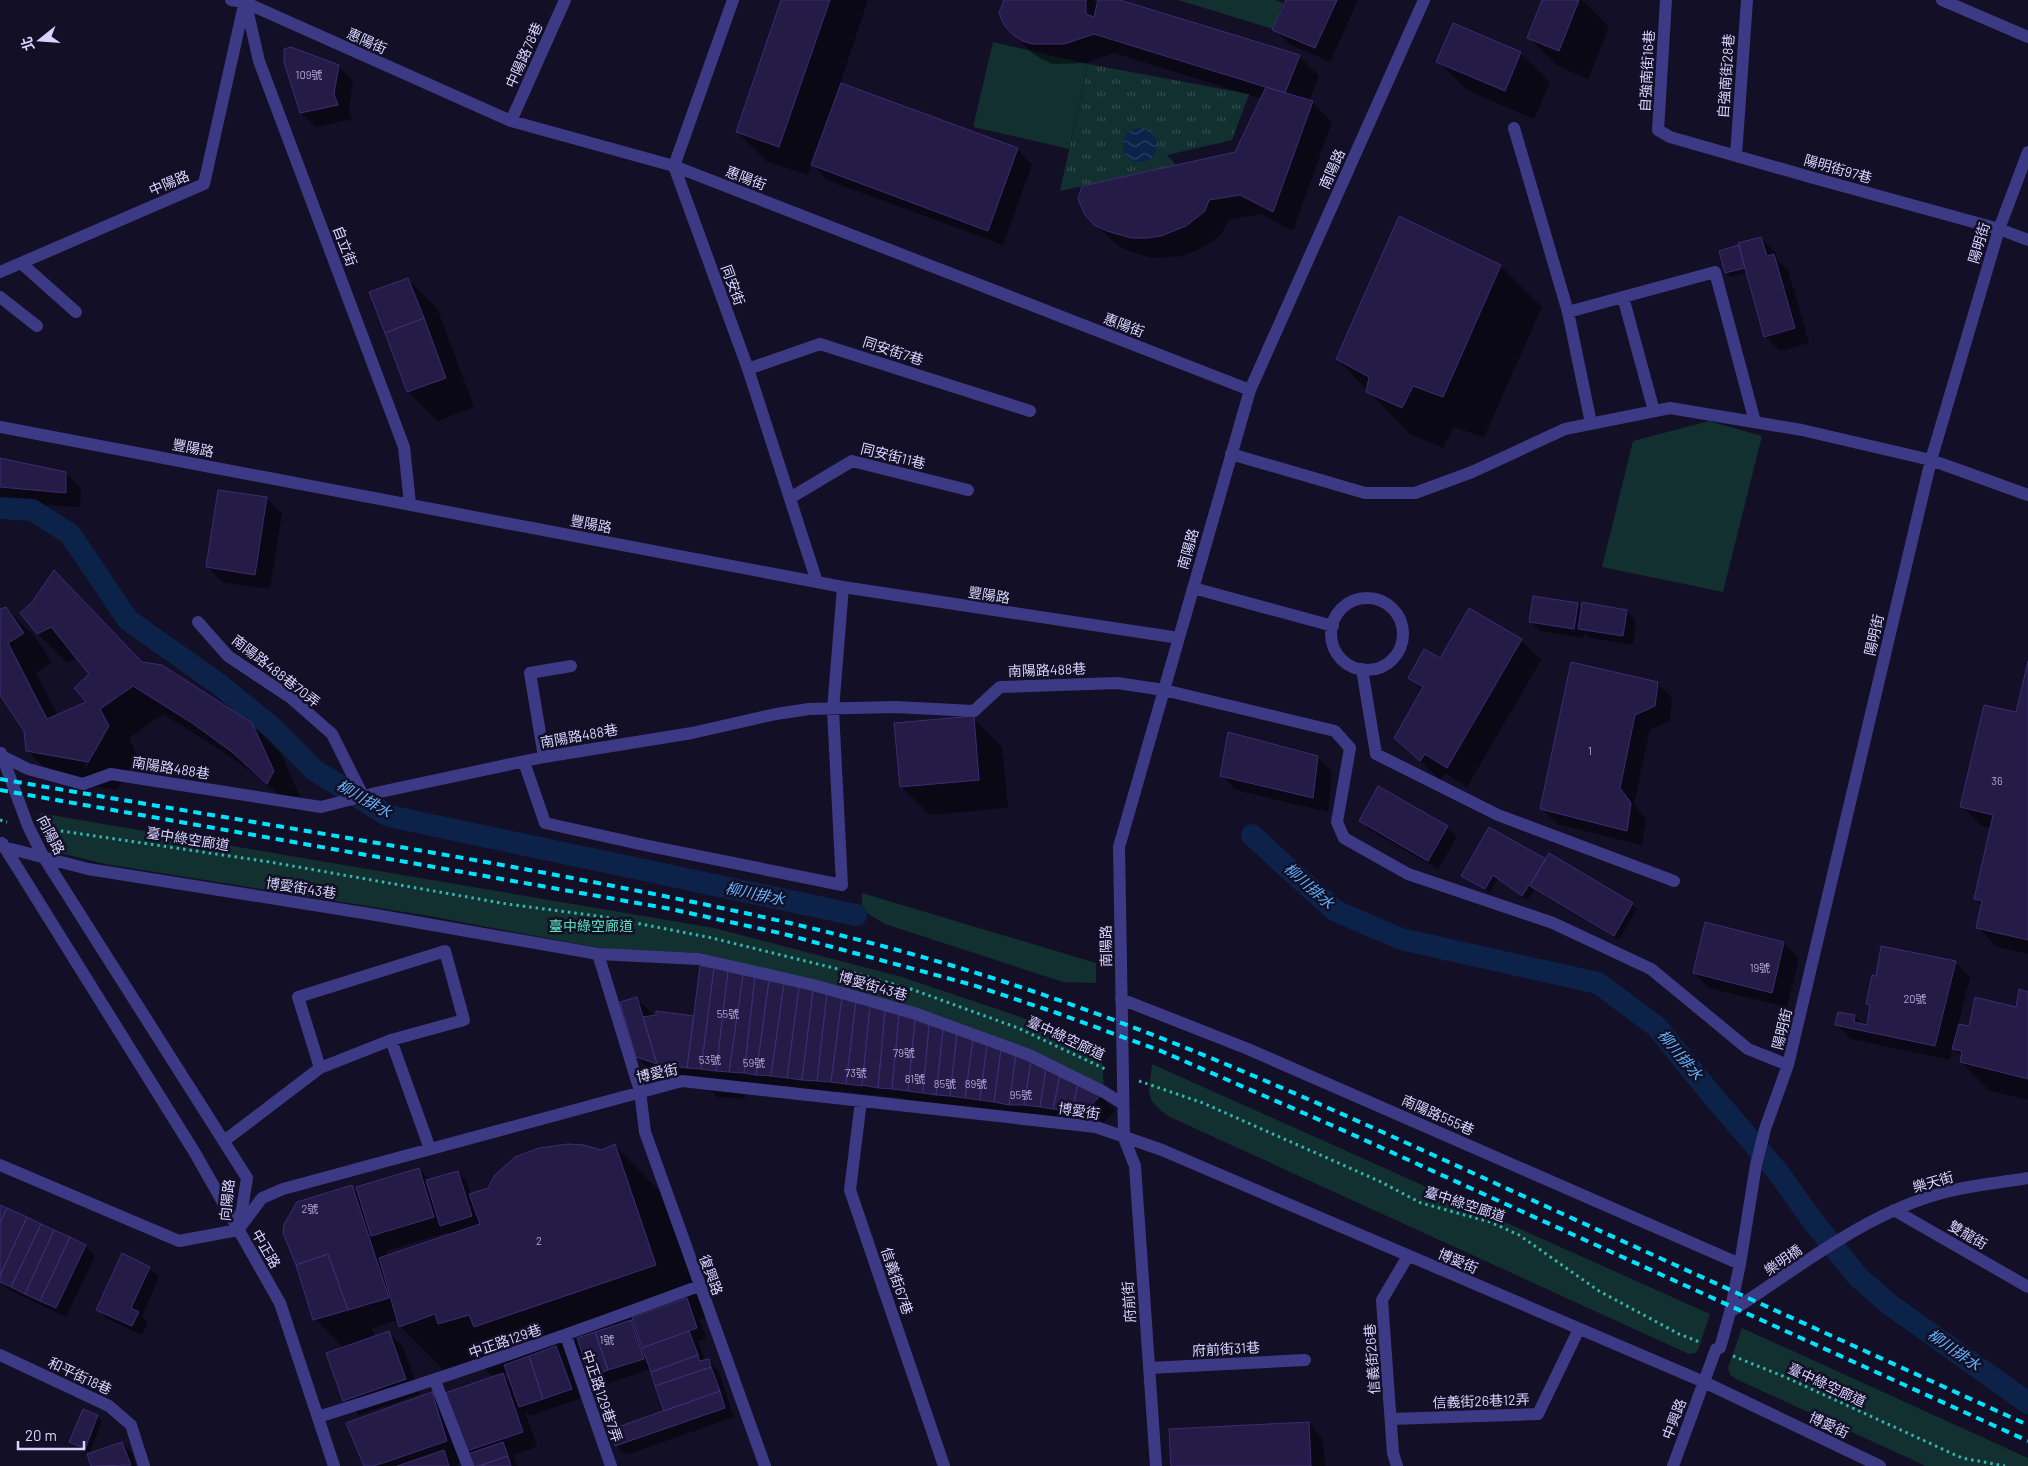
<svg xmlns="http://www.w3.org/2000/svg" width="2028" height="1466" font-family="Barlow,'Noto Sans TC',sans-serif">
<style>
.grass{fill:url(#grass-tufts)}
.park{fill:#12302f}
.water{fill:url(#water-waves)}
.shadow{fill:#0007;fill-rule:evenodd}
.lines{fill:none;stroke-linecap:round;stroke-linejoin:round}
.canal{stroke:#0c2248;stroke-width:22}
.building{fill:#241b47;stroke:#3b2d73}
.path{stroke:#2fb8b0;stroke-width:3;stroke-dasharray:2.5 4;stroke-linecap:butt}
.minor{stroke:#3d3a85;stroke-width:12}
.rail{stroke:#00e5ff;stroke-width:4;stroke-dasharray:8 6;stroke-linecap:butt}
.labels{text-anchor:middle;stroke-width:5;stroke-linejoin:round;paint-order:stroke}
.number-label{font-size:11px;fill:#aca6d1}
.street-label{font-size:14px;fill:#d9d4ff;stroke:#130f26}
.park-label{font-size:14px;fill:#5fe0c0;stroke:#130f26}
.water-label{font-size:15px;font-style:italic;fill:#62b6ff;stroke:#130f26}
</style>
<defs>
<pattern id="grass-tufts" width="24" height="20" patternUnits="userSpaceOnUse" patternTransform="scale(1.25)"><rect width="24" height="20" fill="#12302f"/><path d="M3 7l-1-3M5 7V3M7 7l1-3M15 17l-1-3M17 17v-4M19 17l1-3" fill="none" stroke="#344d4e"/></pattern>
<pattern id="water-waves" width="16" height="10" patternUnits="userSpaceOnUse" patternTransform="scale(1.25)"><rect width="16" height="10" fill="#0c2248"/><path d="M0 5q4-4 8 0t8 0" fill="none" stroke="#2f4163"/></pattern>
</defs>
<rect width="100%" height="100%" fill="#130f26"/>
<path class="grass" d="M1088,64L1249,94L1232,140L1167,155L1176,165L1060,191Z"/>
<path class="park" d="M1178,0H1275L1283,3L1273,29Z
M993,42L1088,64L1069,149L973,127Z
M1709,421L1762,436L1723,592L1602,567L1633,441Z
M39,813L714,928L902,977L1015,1015L1101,1048L1104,1087L1028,1049L897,1002L700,953L605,949L429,916L105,864L60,853L50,845Z
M862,893L1096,963V983L1063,982L885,924L862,910Z
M1152,1064L1710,1314L1698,1350L1695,1353L1689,1354L1170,1117C1143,1099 1149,1093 1152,1064Z
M1742,1328L2028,1458V1466H1926L1738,1380L1730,1375L1728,1368Z"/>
<path class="water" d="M1123 145a17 17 0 1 1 34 0a17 17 0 1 1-34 0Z"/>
<path class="shadow" d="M783,0H868L840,84L1017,149L1032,164L1003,245L827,180L812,164L808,175L766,161L737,132Z
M1006,0H1094L1098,5L1100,0H1115L1299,56L1319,76L1309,101L1312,102L1332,122L1293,231L1261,214L1228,220L1224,230L1217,238L1196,251L1182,256L1152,258L1128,251L1116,244L1086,215L1236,154L1262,99L1114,53L1085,63L1053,64L1043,60L1032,53L1012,33Z
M1287,0H1358L1330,62L1289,44L1274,29Z
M1543,0H1582L1609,27L1588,79L1558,66L1528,37Z
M1453,25L1520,53L1550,82L1534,119L1467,90L1438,61Z
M338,66L353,81L349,110L352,119L316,127L301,113Z
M1399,218L1501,266L1542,307L1484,437L1454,427L1443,448L1409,433L1337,359Z
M1761,238L1776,253L1777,260L1788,270L1809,343L1780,351L1765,336L1747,272L1730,277L1726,272Z
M408,279L437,308L474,407L438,421L408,392L371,293Z
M0,459L66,473L81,488L80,507L27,504L0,499Z
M219,491L267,499L282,513L270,589L222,582L208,567Z
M1578,604L1583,609L1627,611L1636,621L1633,645L1589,638L1584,633L1583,638L1540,631L1530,622Z
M6,608L35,637L52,662L36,673L58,716L89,703L91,674L77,657L67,663L38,634L22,613L143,664L252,724L281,754L302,801L296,812L263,780L222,751L163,714L129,738L137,756L117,790L57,780L27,751L25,731L0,693V611ZM101,737H104L86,768L84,767Z
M1521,640L1541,660L1467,787L1445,773L1440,780L1396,738L1423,691L1409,677L1440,660Z
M2028,666V954L1997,947L1978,927L1982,906L1975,899L1991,828L1981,826L1962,806L2017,714Z
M1657,683L1672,698L1670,721L1650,729L1634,804L1646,819L1642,845L1557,824L1542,809Z
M973,718L1002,747L1008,808L930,815L901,786Z
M1318,757L1332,772L1328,812L1236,790L1222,775Z
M1360,821L1447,827L1457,837L1438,869L1370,830Z
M1549,855L1632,904L1637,909L1619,940L1535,890L1527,900L1498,878L1490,893L1463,876L1546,861Z
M1784,943L1799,958L1787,1007L1709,988L1694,973Z
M1955,962L1970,977L1958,1025L1970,1028L2017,1008L2028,993V1100L1990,1091L1961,1062L1962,1057L1953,1048L1950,1060L1851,1039L1836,1024L1855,1016L1864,1026L1868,1027L1871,1007L1868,1004L1877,978Z
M637,999L655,1016L1100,1096L1115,1111L1099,1127L908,1104L903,1098L837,1091L836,1100L745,1091V1099L717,1097L708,1087L673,1083L657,1077L637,1057Z
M615,1146L668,1199L708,1318L700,1320L706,1338L698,1341L705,1361L708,1360L718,1370L734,1417L626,1455L616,1445L666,1411L651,1369L600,1386L591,1376L585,1360L569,1365L581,1398L530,1416L525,1411L537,1447L513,1455L517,1466H470L467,1460L456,1464L458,1466H365L431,1393L453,1415L494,1378L484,1368L453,1379L400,1326L398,1320L372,1328L375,1337L388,1332L403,1347L420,1394L359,1415L344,1400V1348L315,1319L352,1187L360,1195L419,1169L430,1180L458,1172L467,1182L471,1195ZM448,1232L451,1235L388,1257L386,1251ZM508,1372L512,1384L502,1374Z
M0,1206L85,1246L95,1256L66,1317L9,1290L0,1282Z
M149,1268L159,1277L142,1316L148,1322L142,1335L107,1319L98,1309Z
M97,1416L102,1421L90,1452L75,1446L71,1442Z
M1309,1424L1323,1439L1325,1466H1172Z
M122,1443L132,1453L136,1466H92L88,1455Z"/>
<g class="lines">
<path class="canal" d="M0,508L32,510L70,534L128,620L220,685L274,729L314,770L389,816L856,915
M1252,835L1292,872L1336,911L1401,939L1598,983L1657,1027L1711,1094L1777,1171L1815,1224L1859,1278L1889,1304L2028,1403"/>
</g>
<path class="building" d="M781,0H830L779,147L736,132Z
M1004,0H1086V14L1094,17L1098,0H1120L1300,55L1285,93L1094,34L1064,44H1032L1022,41L1011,33L1004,25L999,13Z
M1286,0H1337L1315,48L1272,30Z
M1542,0H1579L1559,51L1527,38Z
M1453,23L1521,52L1505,91L1436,62Z
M291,47L339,65L334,94L338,105L300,113L284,62V49Z
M841,83L1018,148L988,231L811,165Z
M1266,87L1313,101L1273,212L1240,195L1209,200L1205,211L1186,226L1161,236L1148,238H1131L1107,231L1094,225L1085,215L1078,199L1082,186L1235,152Z
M1399,216L1501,265L1443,397L1413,386L1402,408L1366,392L1369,377L1336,359Z
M1761,237L1767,256L1774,254L1795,328L1764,337L1738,243Z
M1739,245L1745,268L1725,273L1719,251Z
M408,278L424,318L385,333L369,292Z
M424,318L446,378L407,392L385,333Z
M0,458L66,472V493L0,487Z
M218,490L267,497L255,575L206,567Z
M54,570L142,662L162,665L252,723L274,771L267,784L232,752L192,723L133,686L100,709L109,726L88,762L26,751L24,731L0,695V609L6,607L24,633L8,643L47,719L86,702L74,688L89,674L51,627L37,634L20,613L32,602Z
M1533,596L1578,603L1574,629L1529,622Z
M1582,602L1627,610L1623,636L1578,629Z
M1469,608L1522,639L1447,768L1425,754L1420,761L1394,738L1423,687L1408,678L1424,649L1440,658Z
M2028,661V940L1976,928L1982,901L1974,899L1993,815L1960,807L1984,705L2016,712Z
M1571,662L1658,682L1655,706L1635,715L1620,788L1631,803L1627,831L1540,809Z
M974,716L979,780L900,787L894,723Z
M1228,732L1318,756L1313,798L1220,776Z
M1378,786L1448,826L1428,861L1359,821Z
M1489,827L1546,859L1522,896L1493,875L1485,889L1461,876Z
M1549,853L1633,903L1614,936L1530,886Z
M1705,922L1784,942L1772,993L1693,973Z
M1881,946L1956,961L1935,1046L1835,1025L1838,1012L1855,1015L1854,1022L1867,1025L1870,1005L1866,1004L1872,975L1876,976Z
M700,966L714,968L701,1069L687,1068Z
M714,968L728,971L716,1071L701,1069Z
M728,971L743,975L729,1072L716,1071Z
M743,975L755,977L744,1073L729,1072Z
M755,977L769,980L756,1075L744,1073Z
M769,980L784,983L771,1076L756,1075Z
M784,983L799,987L787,1078L771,1076Z
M799,987L813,990L802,1080L787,1078Z
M2019,989L2028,992V1079L1960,1062L1962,1051L1952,1049L1959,1024L1969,1026L1975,997L2016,1007Z
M813,990L827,993L817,1081L802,1080Z
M827,993L842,997L831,1082L817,1081Z
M637,997L657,1064L636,1057L620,1002Z
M842,997L856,1001L846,1084L831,1082Z
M856,1001L870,1006L862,1086L846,1084Z
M870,1006L885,1011L878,1088L862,1085Z
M656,1011L694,1016L687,1068L657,1064L643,1017L656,1015Z
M885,1011L899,1015L892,1089L878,1088Z
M899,1015L915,1020L908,1091L892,1089Z
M915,1020L929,1025L923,1093L908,1091Z
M929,1025L943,1029L936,1095L923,1093Z
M943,1029L957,1033L950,1096L936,1095Z
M957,1033L973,1039L965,1098L950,1096Z
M973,1039L987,1044L980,1100L965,1098Z
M987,1044L1001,1049L994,1102L980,1100Z
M1001,1049L1016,1054L1009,1105L994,1102Z
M1016,1054L1031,1061L1024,1105H1009Z
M1031,1061L1046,1068L1040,1107L1024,1105Z
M1046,1068L1060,1075L1053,1109L1040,1107Z
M1060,1075L1078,1084L1072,1111L1053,1109Z
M1078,1084L1101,1095L1084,1113L1072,1111Z
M568,1144L584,1145L601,1150L615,1144L656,1265L474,1327L469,1315L438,1324L435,1314L399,1327L379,1258L480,1224L469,1194L488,1188L495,1175L515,1157L539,1148Z
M419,1168L434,1217L371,1236L356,1187Z
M458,1171L472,1216L440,1226L426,1180Z
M352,1185L389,1298L348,1310L328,1254L296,1265L283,1233L284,1224L297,1202Z
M0,1205L7,1208L0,1223Z
M7,1208L27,1217L0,1275V1223Z
M27,1217L41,1224L11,1287L0,1282V1276Z
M41,1224L54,1230L25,1294L11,1287Z
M54,1230L70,1237L40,1301L25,1294Z
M70,1237L86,1245L56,1308L40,1301Z
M122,1253L150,1267L131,1308L139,1312L132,1326L96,1310Z
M328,1254L348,1310L313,1320L296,1265Z
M687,1298L697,1328L642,1348L632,1318Z
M631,1320L644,1359L608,1370L595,1332Z
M389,1331L406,1379L343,1401L326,1353Z
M689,1331L698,1355L651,1372L642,1348Z
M595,1332L608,1370L590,1377L577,1338Z
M556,1346L572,1389L543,1399L529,1356Z
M698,1355L699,1361L709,1359L711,1367L655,1386L651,1372Z
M529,1356L543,1399L519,1407L504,1365Z
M711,1367L720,1391L664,1411L655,1386Z
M503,1373L523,1432L464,1452L445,1393Z
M720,1391L725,1408L615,1446L609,1430Z
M432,1392L447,1441L386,1462L373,1466H364L346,1423Z
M83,1409L98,1415L85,1449L69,1442Z
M1309,1422L1311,1466H1171L1169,1429Z
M122,1442L131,1465L91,1466L87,1454Z
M503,1442L508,1456L479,1466H468L465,1455Z
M444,1450L449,1466H397Z
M508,1456L511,1466H479Z"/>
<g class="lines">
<path class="path" d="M0,820L7,822
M48,829L270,862L507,904L605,917L712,938L854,973L911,989L1018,1028L1105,1069
M1139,1081L1203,1103L1379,1181L1421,1203L1490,1222L1519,1235L1599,1291L1679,1334L1702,1343
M1733,1356L1785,1377L1962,1458L2005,1466"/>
<path class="minor" d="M231,0L244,2L511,121L674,166L1250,390
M245,0L259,61L404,447L410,504
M733,0L674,166L748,369L817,582
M1666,0L1658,130L1670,137L1810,177L1999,229L2028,240
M1942,0L2028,37
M511,121L565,0
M1514,128L1568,312L1591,423
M1736,155L1747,0
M21,263L76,312
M0,272L204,184L244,5
M0,297L37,326
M1623,297L1654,411
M1568,312L1715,272L1755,422
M748,369L820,344L1030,411
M0,427L843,587L1179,638
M1231,454L1365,493H1415L1472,472L1565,429L1670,408L1802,430L1931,460L2028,495
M790,498L852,461L968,490
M1193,588L1333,626
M1331 634a36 36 0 1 1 72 0a36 36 0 1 1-72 0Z
M198,622L228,656L291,698L332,734L363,796
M1362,669L1376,754L1498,815L1674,881
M1,753L28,826L43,856L247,1178L239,1228
M0,755L28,769L83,784L111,774L321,807L380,792L544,757L692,733L776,714L809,709L895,707L974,711L1000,687L1117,683L1164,690L1335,731L1350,748L1337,822L1344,838L1408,874L1553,923L1651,969L1748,1049L1788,1065
M544,757L530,673L571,666
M524,762L545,823L644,845L842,885L833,710L843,587
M2,843L195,1153L280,1303L334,1466
M0,846L88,869L376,915L598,954L640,1091L645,1132L765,1466
M598,954L699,959L813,985L914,1013L1029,1055L1104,1092L1123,1104
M1121,999L1248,1049L1740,1264
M391,1040L430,1149
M861,1101L850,1190L944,1466
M224,1141L320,1068L391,1040L464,1020L445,951L298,997L320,1068
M0,1165L179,1241L238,1230
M1894,1210L2028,1287
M238,1230L262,1198L283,1189L682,1081L1096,1127L1162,1150L1704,1382L1880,1466
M1730,1312C1797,1269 1864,1214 1942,1193C1969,1185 2000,1183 2028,1178
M566,1336L611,1466
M0,1355L109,1406L131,1425L144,1466
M1149,1368L1305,1360
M435,1381L468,1466
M318,1417C447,1377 573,1333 699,1286
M1391,1419L1538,1414L1579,1329
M1156,1466L1135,1166L1124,1138L1119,847L1250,390L1424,0
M1397,1466L1393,1453L1382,1300L1408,1256
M1673,1466L1716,1349L1720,1348L1730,1312L1740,1264L1756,1165L1765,1129L1788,1065L1931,460L1999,229L2028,152"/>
<path class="rail" d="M0,779C184,811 368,840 551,874C693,901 833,929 970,971C1153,1027 1326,1106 1499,1185C1675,1265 1852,1345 2028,1425
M0,790L671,909L784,934L973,985L1057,1013L1161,1051L1338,1128L2028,1441"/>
</g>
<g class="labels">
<g class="number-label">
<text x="309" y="79">109號</text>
<text x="1590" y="755">1</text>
<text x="1997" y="785">36</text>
<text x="1760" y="972">19號</text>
<text x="1915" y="1003">20號</text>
<text x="728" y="1018">55號</text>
<text x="904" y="1057">79號</text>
<text x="710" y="1064">53號</text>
<text x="754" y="1067">59號</text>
<text x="856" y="1077">73號</text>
<text x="915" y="1083">81號</text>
<text x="945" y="1088">85號</text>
<text x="976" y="1088">89號</text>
<text x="1021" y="1099">95號</text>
<text x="310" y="1213">2號</text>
<text x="539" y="1245">2</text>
<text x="607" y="1344">1號</text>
</g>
<g class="street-label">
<text transform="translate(367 41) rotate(24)" y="5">惠陽街</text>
<text transform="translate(524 55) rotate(-66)" y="5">中陽路78巷</text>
<text transform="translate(1647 71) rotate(-87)" y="5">自強南街16巷</text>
<text transform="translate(1726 76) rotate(-86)" y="5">自強南街28巷</text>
<text transform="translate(1332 169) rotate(-66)" y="5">南陽路</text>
<text transform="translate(1838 169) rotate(16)" y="5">陽明街97巷</text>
<text transform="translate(746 178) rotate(21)" y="5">惠陽街</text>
<text transform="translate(169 183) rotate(-23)" y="5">中陽路</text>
<text transform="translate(1979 243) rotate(-73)" y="5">陽明街</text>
<text transform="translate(345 246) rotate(69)" y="5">自立街</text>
<text transform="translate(733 285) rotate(70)" y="5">同安街</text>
<text transform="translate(1124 325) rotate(21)" y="5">惠陽街</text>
<text transform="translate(893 351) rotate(18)" y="5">同安街7巷</text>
<text transform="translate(193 448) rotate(11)" y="5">豐陽路</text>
<text transform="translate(893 456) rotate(14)" y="5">同安街11巷</text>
<text transform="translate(591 524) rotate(11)" y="5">豐陽路</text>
<text transform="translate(1188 549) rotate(-74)" y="5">南陽路</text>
<text transform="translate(989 595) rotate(9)" y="5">豐陽路</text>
<text transform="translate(1874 635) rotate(-77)" y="5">陽明街</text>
<text transform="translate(1047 670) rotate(-2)" y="5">南陽路488巷</text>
<text transform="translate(276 671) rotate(38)" y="5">南陽路488巷70弄</text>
<text transform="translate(579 736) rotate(-10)" y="5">南陽路488巷</text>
<text transform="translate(171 768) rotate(9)" y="5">南陽路488巷</text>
<text transform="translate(51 835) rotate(63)" y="5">向陽路</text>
<text transform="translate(188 839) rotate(9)" y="5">臺中綠空廊道</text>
<text transform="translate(301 888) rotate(9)" y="5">博愛街43巷</text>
<text transform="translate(1106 946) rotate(-91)" y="5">南陽路</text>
<text transform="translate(873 986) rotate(16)" y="5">博愛街43巷</text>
<text transform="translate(1782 1029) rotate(-76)" y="5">陽明街</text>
<text transform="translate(1066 1038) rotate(25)" y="5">臺中綠空廊道</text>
<text transform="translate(657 1073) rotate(-12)" y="5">博愛街</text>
<text transform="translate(1079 1111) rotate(9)" y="5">博愛街</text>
<text transform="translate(1438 1115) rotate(24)" y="5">南陽路555巷</text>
<text transform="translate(1933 1182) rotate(-16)" y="5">樂天街</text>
<text transform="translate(227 1200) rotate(-84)" y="5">向陽路</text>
<text transform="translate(1465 1204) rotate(18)" y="5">臺中綠空廊道</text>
<text transform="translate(1968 1235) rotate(30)" y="5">雙龍街</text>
<text transform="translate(266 1249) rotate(60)" y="5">中正路</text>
<text transform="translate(1783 1260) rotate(-34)" y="5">樂明橋</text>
<text transform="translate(1458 1261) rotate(23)" y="5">博愛街</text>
<text transform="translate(711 1275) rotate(70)" y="5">復興路</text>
<text transform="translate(897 1281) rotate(71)" y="5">信義街67巷</text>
<text transform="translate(1129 1302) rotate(-94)" y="5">府前街</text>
<text transform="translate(505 1341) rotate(-19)" y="5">中正路129巷</text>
<text transform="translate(1226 1349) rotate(-3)" y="5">府前街31巷</text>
<text transform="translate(1372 1359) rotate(-94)" y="5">信義街26巷</text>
<text transform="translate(80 1376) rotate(25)" y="5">和平街18巷</text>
<text transform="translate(1827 1385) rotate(25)" y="5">臺中綠空廊道</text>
<text transform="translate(602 1396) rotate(71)" y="5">中正路129巷7弄</text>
<text transform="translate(1481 1401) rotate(-2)" y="5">信義街26巷12弄</text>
<text transform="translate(1674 1419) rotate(-69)" y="5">中興路</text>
<text transform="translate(1829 1425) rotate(25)" y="5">博愛街</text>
</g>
<g class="park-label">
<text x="591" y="931">臺中綠空廊道</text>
</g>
<g class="water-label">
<text transform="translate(364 799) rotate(30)" y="5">柳川排水</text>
<text transform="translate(1309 886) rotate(42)" y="5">柳川排水</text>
<text transform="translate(755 894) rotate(12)" y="5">柳川排水</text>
<text transform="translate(1680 1055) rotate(50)" y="5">柳川排水</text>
<text transform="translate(1954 1350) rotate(35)" y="5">柳川排水</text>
</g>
</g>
<g transform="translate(40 40) rotate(253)" stroke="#130f26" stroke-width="4" paint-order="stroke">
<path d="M0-4L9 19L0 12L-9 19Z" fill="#d9d4ff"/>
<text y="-8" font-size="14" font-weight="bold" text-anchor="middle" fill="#d9d4ff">北</text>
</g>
<path d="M18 1441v8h66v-8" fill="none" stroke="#d9d4ff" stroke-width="2.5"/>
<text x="25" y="1441" font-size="15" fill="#d9d4ff" stroke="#130f26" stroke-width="4" paint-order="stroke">20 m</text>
</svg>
